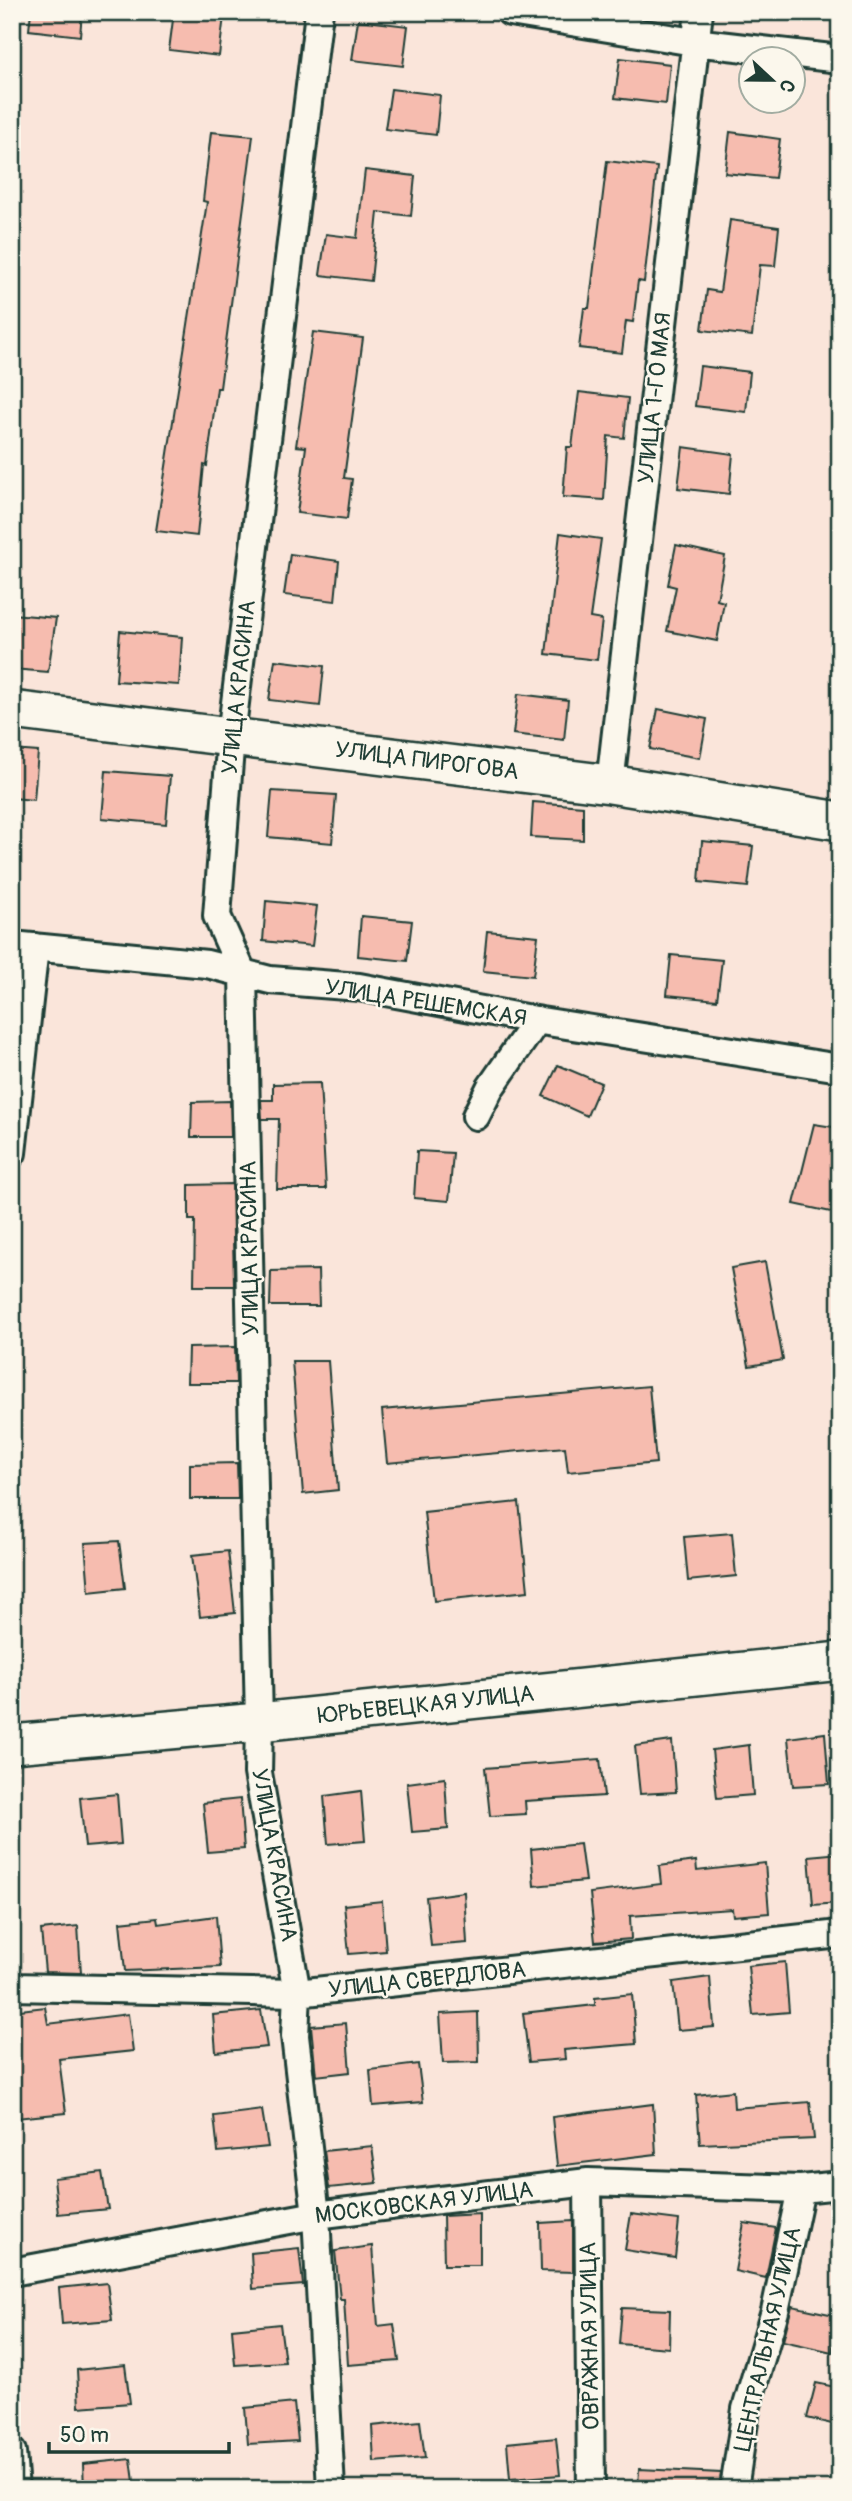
<svg xmlns="http://www.w3.org/2000/svg" width="852" height="2501" font-family="Pangolin,sans-serif">
<style>
.building{fill:#f6bcaf;stroke:#1f3d34;stroke-width:2}
.lines{fill:none;stroke-linecap:round;stroke-linejoin:round}
.street-casing{stroke:#1f3d34;stroke-width:32}
.secondary-casing{stroke:#1f3d34;stroke-width:42}
.street{stroke:#fbf7ec;stroke-width:26}
.secondary{stroke:#fbf7ec;stroke-width:37}
.labels{text-anchor:middle;stroke-width:5;stroke-linejoin:round;paint-order:stroke}
.street-label{font-size:23px;fill:#1f3d34;stroke:#fbf7ec}
</style>
<rect width="100%" height="100%" fill="#fae5da"/>
<filter id="ink" filterUnits="userSpaceOnUse"><feTurbulence type="fractalNoise" baseFrequency=".0143" numOctaves="2"/><feDisplacementMap in="SourceGraphic" scale="14" xChannelSelector="R" yChannelSelector="G"/><feConvolveMatrix kernelMatrix="1 2 1 2 8 2 1 2 1" color-interpolation-filters="sRGB"/></filter>
<g filter="url(#ink)">
<path class="building" d="M31,12H82L80,36L29,30Z
M174,12L224,16L219,56L169,50Z
M358,20L408,26L403,66L352,60Z
M620,58L670,64L666,104L615,98Z
M391,89L440,95L436,135L385,129Z
M211,132L253,136L220,388H217L207,466L204,465L197,536L156,531L207,202L203,201Z
M730,132L780,139L775,178L725,173Z
M607,161L657,167L644,282L638,281L633,322L626,321L622,353L579,348L584,308H589Z
M365,170L415,176L411,216L378,212L371,281L320,275L326,234L357,238Z
M730,220L779,227L775,266L760,265L752,336L702,330L707,290L720,292Z
M313,332L363,338L344,478L352,479L347,519L297,513L306,447L296,446Z
M700,366L750,372L746,412L695,406Z
M579,392L628,398L624,438L608,436L604,500L563,497L567,447H572Z
M683,447L733,454L729,494L678,488Z
M560,533L601,539L590,618L602,620L597,660L546,654Z
M676,545L725,556L717,600L724,602L717,641L667,631L676,587L668,585Z
M290,554L339,561L335,601L284,595Z
M12,614L56,618L48,672L12,669Z
M120,631L182,637L179,685L116,681Z
M275,660L324,666L320,706L269,700Z
M518,694L568,700L564,740L513,734Z
M658,709L707,719L700,758L650,749Z
M12,750L38,752L34,800L12,798Z
M106,771L170,776L166,824L102,818Z
M272,791L336,795L332,843L268,837Z
M533,802L583,806V840L531,837Z
M702,841L753,846L748,887L699,882Z
M266,901L317,906L312,946L263,941Z
M361,916L412,921L407,961L358,956Z
M487,931L538,936L533,976L483,971Z
M671,955L722,960L717,1000L667,995Z
M558,1065L601,1083L587,1116L543,1096Z
M320,1083L326,1189H277L279,1119H262L261,1100H273V1084Z
M230,1101L231,1137H191L192,1102Z
M814,1124L840,1128V1214L794,1204Z
M417,1151L453,1153L449,1201L414,1198Z
M232,1184L234,1286H194L195,1220H189V1185Z
M765,1262L783,1360L749,1366L731,1268Z
M318,1270L319,1306H270L271,1271Z
M235,1347L236,1383H187L188,1348Z
M292,1361H328L338,1490L303,1494Z
M649,1386L656,1463L568,1472L565,1447L387,1463L382,1410Z
M237,1463L238,1499H190V1464Z
M519,1502L528,1591L434,1601L424,1512Z
M732,1533L736,1576L688,1581L684,1537Z
M119,1541L125,1588L89,1592L85,1543Z
M228,1551L235,1613L200,1617L192,1555Z
M825,1733L829,1784L793,1786L788,1738Z
M672,1741L676,1792L640,1794L635,1746Z
M749,1745L753,1795L717,1798L712,1750Z
M600,1759L604,1796L525,1801L526,1814L490,1816L485,1768Z
M445,1778L448,1829L412,1832L407,1783Z
M361,1791L365,1841L328,1844L324,1796Z
M117,1794L121,1844L85,1847L80,1798Z
M240,1799L244,1849L208,1852L203,1803Z
M580,1844L585,1881L534,1886L531,1849Z
M840,1853V1903L813,1905L809,1856Z
M696,1861L697,1871L765,1863L769,1913L733,1916L732,1909L630,1916L631,1939L595,1942L590,1893L661,1884L659,1866Z
M464,1892L467,1943L431,1946L426,1897Z
M382,1901L386,1951L349,1954L344,1905Z
M216,1916L220,1967L125,1971L120,1922L157,1918L158,1924Z
M78,1926L81,1973L45,1972L41,1930Z
M785,1962L789,2012L753,2015L748,1966Z
M710,1977L714,2027L678,2030L673,1982Z
M632,1994L636,2044L564,2050L565,2059L529,2062L523,2013L595,2005V1998Z
M45,2007L48,2024L128,2014L133,2051L59,2059L66,2113L16,2118L12,2076V2011Z
M261,2010L267,2047L216,2052L213,2015Z
M478,2012L479,2062L443,2063L440,2014Z
M346,2023L350,2072L316,2076L311,2026Z
M418,2064L423,2102L373,2106L370,2070Z
M733,2091L734,2108L810,2102L814,2139L700,2144L696,2095Z
M653,2104L656,2154L557,2166L552,2117Z
M262,2110L268,2147L218,2152L214,2116Z
M372,2146L377,2183L329,2188L324,2151Z
M102,2172L108,2209L58,2214L54,2178Z
M480,2214V2265H444L443,2216Z
M631,2214L679,2220L675,2258L625,2250Z
M573,2221V2272L541,2271L540,2223Z
M744,2223L776,2228L766,2278L735,2271Z
M372,2246L378,2326L394,2324L399,2361L348,2365L344,2299H340L335,2251Z
M299,2248L303,2285L253,2289L251,2253Z
M107,2283L112,2320L62,2324L59,2288Z
M792,2306L839,2316L832,2352L783,2341Z
M622,2308L670,2310L669,2348L619,2344Z
M280,2324L285,2362L235,2365L232,2329Z
M125,2365L130,2403L79,2407L77,2370Z
M816,2383L840,2388V2426L807,2418Z
M294,2403L298,2441L248,2444L245,2408Z
M420,2421L425,2458L374,2462L372,2426Z
M556,2438L560,2475L510,2479L507,2443Z
M131,2459L135,2489H84L83,2464Z
M639,2469L721,2473L719,2489H638Z"/>
<g class="lines">
<defs>
<path id="street" d="M319,12L231,736L217,916L243,974L259,1722L258,1773L297,1993L295,2036L316,2215L331,2489
M510,12L694,42L840,59
M610,784L699,12
M12,945L207,964L270,980L359,987L541,1021L840,1068
M476,1116L490,1088L537,1020
M12,1153L35,947
M12,1987L297,1993L840,1934
M588,2182L591,2489
M12,2272L316,2215L588,2182L801,2189L840,2185
M12,2452L15,2489
M734,2489L746,2409L775,2311L801,2189"/>
<path id="secondary" d="M12,710L610,784L840,821
M12,1744L259,1722L840,1661"/>
</defs>
<use href="#street" class="street-casing"/>
<use href="#secondary" class="secondary-casing"/>
<use href="#street" class="street"/>
<use href="#secondary" class="secondary"/>
</g>
</g>
<g class="labels">
<g class="street-label">
<text transform="translate(654 398) rotate(-84)" y="8">УЛИЦА 1-ГО МАЯ</text>
<text transform="translate(238 687) rotate(-84)" y="8">УЛИЦА КРАСИНА</text>
<text transform="translate(427 760) rotate(7)" y="8">УЛИЦА ПИРОГОВА</text>
<text transform="translate(426 1002) rotate(9)" y="8">УЛИЦА РЕШЕМСКАЯ</text>
<text transform="translate(249 1248) rotate(-91)" y="8">УЛИЦА КРАСИНА</text>
<text transform="translate(426 1704) rotate(-6)" y="8">ЮРЬЕВЕЦКАЯ УЛИЦА</text>
<text transform="translate(275 1855) rotate(80)" y="8">УЛИЦА КРАСИНА</text>
<text transform="translate(427 1979) rotate(-6)" y="8">УЛИЦА СВЕРДЛОВА</text>
<text transform="translate(424 2202) rotate(-7)" y="8">МОСКОВСКАЯ УЛИЦА</text>
<text transform="translate(589 2336) rotate(-91)" y="8">ОВРАЖНАЯ УЛИЦА</text>
<text transform="translate(767 2339) rotate(-77)" y="8">ЦЕНТРАЛЬНАЯ УЛИЦА</text>
</g>
</g>
<rect width="852" height="2501" fill="none" stroke="#fbf7ec" stroke-width="42"/>
<rect x="21" y="21" width="810" height="2459" fill="none" stroke="#1f3d34" stroke-width="2.5" filter="url(#ink)"/>
<g transform="translate(772 80) rotate(112)"><circle r="33" fill="#fbf7ec" stroke="#a3ada2" stroke-width="2"/>
<path d="M0-5L12 26L0 18L-12 26Z" fill="#1f3d34"/>
<text y="-10" font-size="19" font-weight="bold" text-anchor="middle" fill="#1f3d34">С</text>
</g>
<path d="M49 2442v10h180v-10" fill="none" stroke="#1f3d34" stroke-width="3.5"/>
<text x="60" y="2442" font-size="21" fill="#1f3d34" stroke="#fbf7ec" stroke-width="5" paint-order="stroke">50 m</text>
</svg>
